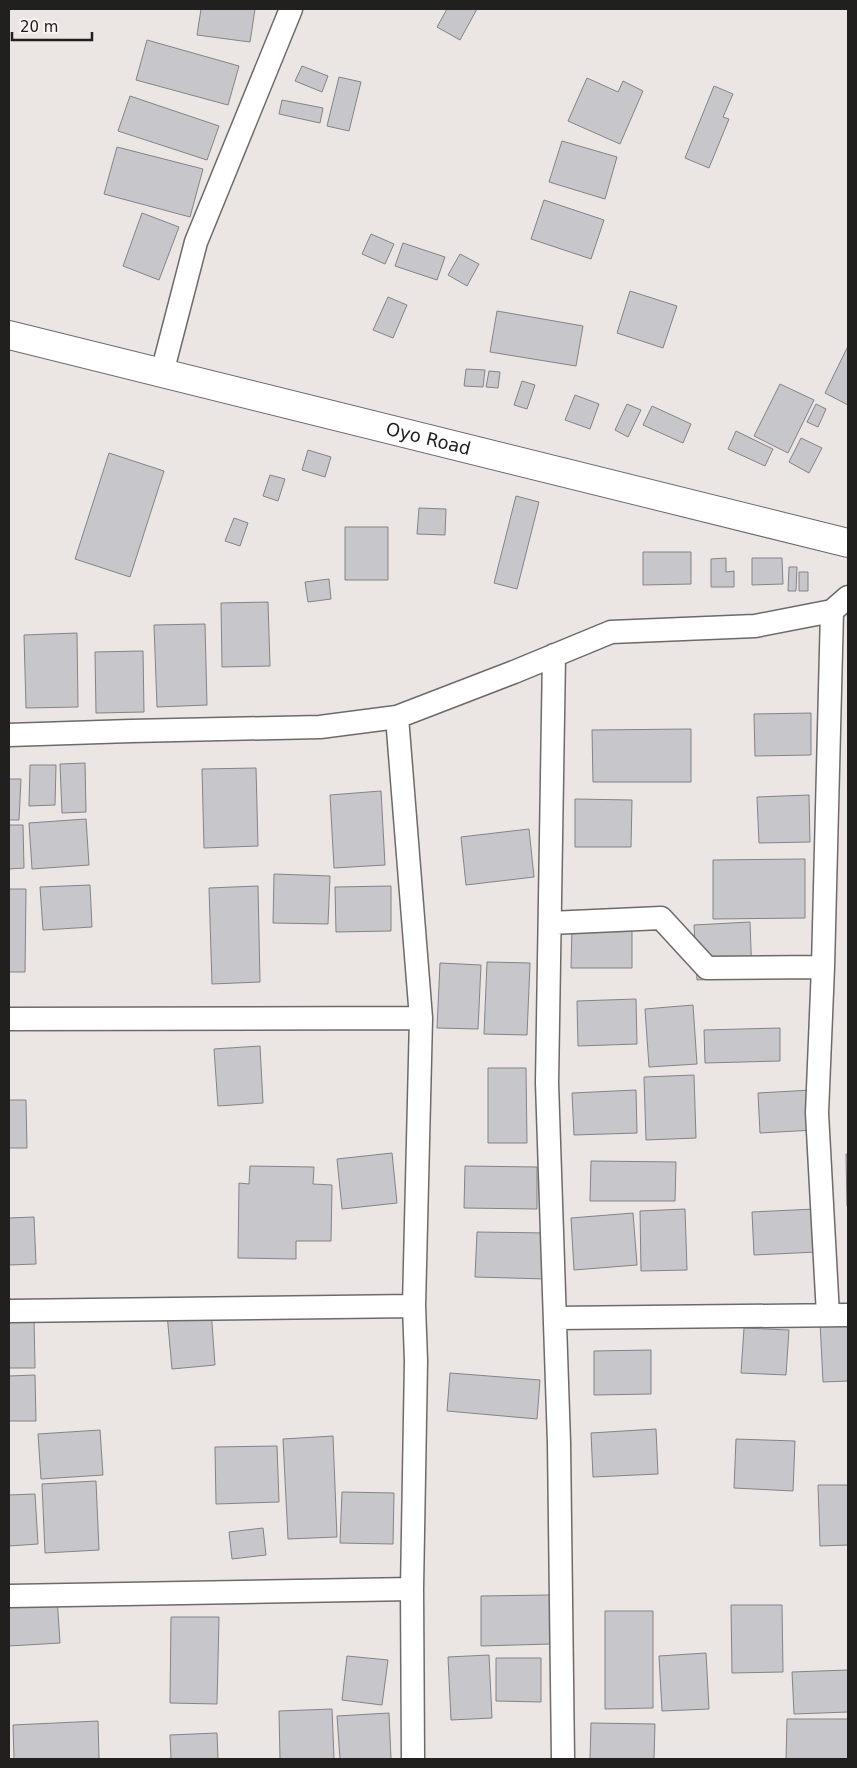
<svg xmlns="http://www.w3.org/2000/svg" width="857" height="1768" font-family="'DejaVu Sans',sans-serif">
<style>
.building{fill:#c7c6cb;stroke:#858388}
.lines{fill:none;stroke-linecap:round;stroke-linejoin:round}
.minor-casing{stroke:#6f6a69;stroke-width:25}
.tertiary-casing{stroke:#6f6a69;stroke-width:30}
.minor{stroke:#fff;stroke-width:22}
.tertiary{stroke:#fff;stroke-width:28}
.labels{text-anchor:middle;stroke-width:4;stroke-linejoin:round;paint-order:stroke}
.street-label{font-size:18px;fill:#22201f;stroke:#f8f2f0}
</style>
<rect width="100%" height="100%" fill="#ebe5e3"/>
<path class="building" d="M201,9H255L250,42L197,35Z
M447,9H477L460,40L437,27Z
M147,40L239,66L228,105L136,80Z
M302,66L328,76L322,92L295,81Z
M339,77L361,82L349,131L327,126Z
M587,78L618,92L623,81L643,91L620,144L568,121Z
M714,86L733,94L723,117L729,119L709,168L685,158Z
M130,96L219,126L207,160L118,131Z
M282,100L323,108L320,123L279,114Z
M562,141L617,157L605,199L549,182Z
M117,147L203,169L190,217L104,194Z
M544,200L604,220L591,259L531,239Z
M142,213L179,227L159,280L123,266Z
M371,234L394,244L385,264L362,254Z
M403,243L445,257L437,280L395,266Z
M460,254L479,264L467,286L448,275Z
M630,291L677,306L663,348L617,333Z
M388,297L407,305L393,338L373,330Z
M497,311L583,326L576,366L490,352Z
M848,346V405L825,393Z
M466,369L485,370L483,387L464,386Z
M489,371L500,372L498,388L486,387Z
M522,381L535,385L527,409L514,405Z
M780,384L814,400L788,453L754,436Z
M575,395L599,404L590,429L565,420Z
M627,404L641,410L628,437L615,430Z
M816,404L826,409L818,427L807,422Z
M652,406L691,424L683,443L643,425Z
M736,431L773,449L765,466L728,449Z
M801,438L822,448L809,473L789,462Z
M308,450L331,457L325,477L302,470Z
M109,453L164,471L130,577L75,559Z
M270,475L285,479L278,501L263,496Z
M516,496L539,502L517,589L494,583Z
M419,508L446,509L445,535L417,534Z
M234,518L248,523L240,546L225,541Z
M345,527H388V580H345Z
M643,552H691V584L643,585Z
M726,558V572L734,571V587H711V559Z
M752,558H782L783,584L752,585Z
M789,567H797L796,591H788Z
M799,572H808V591H799Z
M329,579L331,599L308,602L305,582Z
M268,602L270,666L222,667L221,603Z
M205,624L207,705L157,707L154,625Z
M77,633L78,707L26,708L24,635Z
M143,651L144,712L96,713L95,652Z
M811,713V755L755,756L754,714Z
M691,729V782H593L592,730Z
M85,763L86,812L62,813L60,764Z
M30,765H56L55,805L29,806Z
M256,768L258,846L204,848L202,769Z
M9,779H21L19,820H9Z
M381,791L385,865L334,868L330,795Z
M809,795L810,842L759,843L757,797Z
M575,799L632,800L631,847H575Z
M86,819L89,865L32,869L29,823Z
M9,825H23L24,868L9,869Z
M529,829L534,877L466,885L461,837Z
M805,859V918L713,919V860Z
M274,874L330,876L328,924L273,923Z
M90,885L92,927L43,930L40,887Z
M258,886L260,982L212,984L209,888Z
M391,886V931L336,932L335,887Z
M9,889H26L25,972H9Z
M750,922L752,977L697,980L694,925Z
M572,926H632V968H571Z
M487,962L530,963L527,1035L484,1034Z
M440,963L481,965L478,1029L437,1028Z
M636,999L637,1044L578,1046L577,1001Z
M693,1005L697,1064L649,1067L645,1009Z
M780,1028V1061L705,1063L704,1030Z
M260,1046L263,1103L218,1106L214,1049Z
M488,1068H526L527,1143H488Z
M694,1075L696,1138L646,1140L644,1077Z
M636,1090L637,1133L574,1135L572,1093Z
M812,1090L815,1130L760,1133L758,1093Z
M9,1100H26L27,1148H9Z
M392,1153L397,1203L342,1209L337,1159Z
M846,1154H848V1206H847Z
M591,1161L676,1162L675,1201H590Z
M250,1166L314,1167L313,1184L332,1185L331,1241H296V1259L238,1258L239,1183L249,1184Z
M465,1166L537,1167V1209L464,1208Z
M685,1209L687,1270L641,1271L640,1211Z
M815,1209L817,1252L754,1255L752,1212Z
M633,1213L637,1265L574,1270L571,1218Z
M34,1217L36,1264L9,1265V1218Z
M477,1232L547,1233L546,1279L475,1277Z
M211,1310L215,1365L172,1369L167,1314Z
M34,1317L35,1368H9V1318Z
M848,1320V1381L823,1382L820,1322Z
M744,1328L789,1330L786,1375L741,1373Z
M651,1350V1394L594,1395V1351Z
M450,1373L540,1380L537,1419L447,1411Z
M35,1375L36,1421H9V1376Z
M656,1429L658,1474L593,1477L591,1433Z
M100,1430L103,1475L41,1479L38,1434Z
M333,1436L337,1537L288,1539L283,1439Z
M736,1439L795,1441L793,1491L734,1488Z
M277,1446L279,1502L216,1504L215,1447Z
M96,1481L99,1550L45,1553L42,1484Z
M818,1485H848V1545L820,1546Z
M342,1492L394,1493L393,1544L340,1543Z
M35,1494L38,1544L9,1546V1495Z
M263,1528L266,1555L232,1559L229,1532Z
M550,1595V1644L481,1646V1596Z
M57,1597L60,1643L9,1646V1601Z
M731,1605H782L783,1672L732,1673Z
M605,1611H653V1708L605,1709Z
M171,1617H219L217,1704L170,1703Z
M706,1653L709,1709L662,1711L659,1656Z
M489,1655L492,1718L451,1720L448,1657Z
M347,1656L388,1660L382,1705L342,1700Z
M496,1658H541V1702L496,1701Z
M848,1670V1712L794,1714L792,1672Z
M332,1709L334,1759H280L279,1711Z
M389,1713L391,1759H340L337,1716Z
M787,1719H848V1759H786Z
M98,1721L99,1759H14L13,1725Z
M591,1723L655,1724L654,1759H590Z
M217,1733L218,1759H171L170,1735Z"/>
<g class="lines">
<defs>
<path id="minor" d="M162,373L196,242L291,9
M554,655L547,1083L559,1443L563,1759
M397,717L421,1018L414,1306L416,1361L412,1589L413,1759
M9,735L131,731L320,727L397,717L514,672L611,632L755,626L832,611L848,597
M550,923L661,918L707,968L823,967
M9,1019L421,1018
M9,1311L414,1306
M828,1315L817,1113L823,967L832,611
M555,1318L848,1315
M9,1596L412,1589"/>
<g id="tertiary">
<path id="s1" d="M9,335L848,543"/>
</g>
</defs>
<use href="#minor" class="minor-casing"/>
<use href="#tertiary" class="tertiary-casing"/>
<use href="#minor" class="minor"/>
<use href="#tertiary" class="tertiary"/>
</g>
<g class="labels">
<g class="street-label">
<text dy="6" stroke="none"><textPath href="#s1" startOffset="432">Oyo Road</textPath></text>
</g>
</g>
<rect width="857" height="1768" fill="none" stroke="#22201f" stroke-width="20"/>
<path d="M12 32v8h80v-8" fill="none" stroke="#22201f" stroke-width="2.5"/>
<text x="20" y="32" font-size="15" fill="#22201f" stroke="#f8f2f0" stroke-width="4" paint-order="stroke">20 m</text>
</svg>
